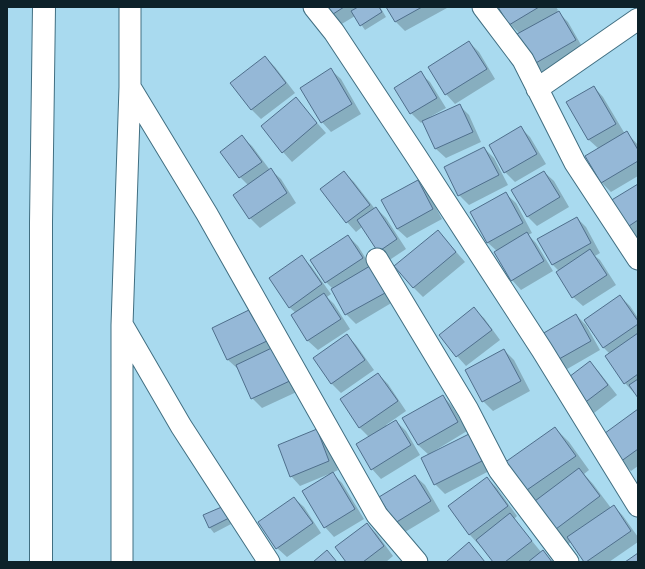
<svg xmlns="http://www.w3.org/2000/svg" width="645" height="569" font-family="Roboto,sans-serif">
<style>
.shadow{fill:#0003}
.building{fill:#95b8d7;stroke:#4f6f8c}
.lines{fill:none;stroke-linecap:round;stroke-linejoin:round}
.street-casing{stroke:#416f82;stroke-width:23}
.highway-casing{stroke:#416f82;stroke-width:24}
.street{stroke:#fff;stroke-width:21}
.highway{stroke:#fff;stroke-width:22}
</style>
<rect width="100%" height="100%" fill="#a9daef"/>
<path class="shadow" d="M325,7H380L386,17L365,30L355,16L340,25Z
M387,7H446L447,8L405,31L396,22Z
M500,7H556L558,10L557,11L568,22L584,50L544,73L535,64L520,34L510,24Z
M469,42L479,52L495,79L455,104L446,94Z
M265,57L275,67L295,93L261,119L251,109Z
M331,70L341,79L361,114L331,132L322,122Z
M420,73L430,82L446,108L428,118L460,106L469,115L481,142L446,158L436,149L423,121L421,123L411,113L395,88Z
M594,87L603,97L625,134L627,133L638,145V176L611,192L601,182L599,149L589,140L567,103Z
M296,99L326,133L292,162L283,152Z
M521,128L530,137L546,164L515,182L505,172Z
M242,137L252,146L270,170H271L281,179L296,203L260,228L250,218L248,185L240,177L222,152Z
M484,148L494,158L508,185L469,205L459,195Z
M344,172L354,182L375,209L376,208L386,218L406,249L388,261L362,227L356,232L347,222Z
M544,172L554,181L569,207L537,226L527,216Z
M418,182L427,191L442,219L407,238L397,229Z
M638,185V236L636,237L627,227Z
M506,194L516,203L532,233L528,235L536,243L553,271L521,290L512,280L497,251L488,243L472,213Z
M577,218L586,227L600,253L595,256L600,260L616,285L583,306L573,297L559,271L552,264Z
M438,231L465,262L423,297L413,287Z
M348,236L358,246L393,302L356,324L346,314L333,289L326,282Z
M302,257L311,266L331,294L327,297L334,304L350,329L318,350L308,341L292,315L296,313L289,307Z
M620,296L630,306L638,318V396L635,392L634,393L625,383L610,354L604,348L585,320Z
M253,309L303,389L262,408L252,398L239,369H238L228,360L213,329Z
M474,309L484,318L500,340L466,366L457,356Z
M576,315L586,325L600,350L562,372L538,337Z
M347,335L356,345L374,370L341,393L332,384L314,358Z
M504,350L514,360L530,391L493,411L483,401Z
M590,362L599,372L617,395L594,413L584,403Z
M378,374L388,384L406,411L386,425L387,427L396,421L406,431L420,455L381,479L372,469L369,437L359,427Z
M443,396L452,406L467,431L431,453L432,454L469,435L491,470L445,494L435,484L429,455L418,445Z
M638,410V466L631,471L621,462Z
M555,428L569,442L589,470L584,474L593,484L611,508L614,506L623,516L638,537V542L609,562H585L571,542L567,545L525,492Z
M317,430L327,440L338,470L332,473L342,483L364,519L334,537L325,527L329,474L300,486L291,476Z
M415,476L425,485L440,511L405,532L396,523Z
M487,478L497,488L517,516L514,519L541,552L543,551L553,562H495L470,535L450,507Z
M294,498L304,507L321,533L287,557L277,548Z
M223,507L233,523L214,533L210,528L204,516Z
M367,524L377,534L393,556L386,562H347Z"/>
<path class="building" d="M324,7H344L330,16Z
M358,7H379L382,12L360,26L351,11Z
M386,7H422L395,22Z
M498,7H539L509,25Z
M559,11L576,40L534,64L517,34Z
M469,41L487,69L445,95L428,67Z
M265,56L286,83L251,110L230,83Z
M331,68L352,104L321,123L300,88Z
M421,71L437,98L410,114L394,88Z
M594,86L616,124L588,140L566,102Z
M296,97L317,123L282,153L261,126Z
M460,104L473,132L435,149L422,121Z
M521,126L537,154L504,173L489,145Z
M627,131L638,150V161L601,183L585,156Z
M242,135L262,162L239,178L220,152Z
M484,147L499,175L458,196L444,167Z
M271,168L287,193L249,219L233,195Z
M344,171L370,205L346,223L320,189Z
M544,171L560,197L527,217L511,190Z
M418,180L433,209L397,229L381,200Z
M638,184V220L626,228L610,201Z
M506,192L523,223L487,243L470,212Z
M376,207L397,239L378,252L357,220Z
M577,217L591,243L552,265L537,239Z
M438,230L456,252L413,288L394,266Z
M527,232L544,261L511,281L494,252Z
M348,235L363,258L325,283L310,260Z
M590,249L607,275L572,298L556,272Z
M302,255L322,284L289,308L269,278Z
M370,266L385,293L345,315L331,289Z
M324,293L341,319L307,341L291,315Z
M620,295L638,321V324L603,348L584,320Z
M474,307L492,330L456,357L439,335Z
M253,308L269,340L227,360L212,328Z
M576,314L591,341L552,363L537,337Z
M638,333V374L624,384L605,356Z
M347,334L365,360L331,384L313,358Z
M278,345L294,379L251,399L236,365Z
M504,349L521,381L482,402L465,370Z
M590,361L608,385L583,404L565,380Z
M378,373L398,401L359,428L340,399Z
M638,379V398L629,385Z
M443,395L458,422L418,445L402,418Z
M638,409V449L620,462L601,436Z
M396,420L411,445L371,470L356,444Z
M555,427L576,456L524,492L504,463Z
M317,429L329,461L290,477L278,445Z
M469,434L482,461L434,485L421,458Z
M579,468L600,496L552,532L531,504Z
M333,472L355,509L324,528L302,491Z
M415,475L431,501L395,523L379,497Z
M487,477L508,506L469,535L448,506Z
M294,497L313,523L276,549L258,522Z
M614,505L631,531L586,562H584L567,537Z
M224,506L229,518L209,528L203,515Z
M510,513L532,541L505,562H493L476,540Z
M367,523L384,546L363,562H346L335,547Z
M469,542L485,562H446Z
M327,550L337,562H313Z
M543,550L552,562H528Z
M638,553V562H625Z"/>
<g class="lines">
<defs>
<path id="street" d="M314,7L334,32L416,156L542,350L638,506
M483,7L523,60L575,163L638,259
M130,87L207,214L377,515L417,562
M537,89L638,19
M377,259L468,410L499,470L568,562
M123,326L181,426L269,562
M122,562V325L130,87V7"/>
<path id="highway" d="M41,562V222L44,7"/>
</defs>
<use href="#street" class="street-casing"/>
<use href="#highway" class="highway-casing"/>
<use href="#street" class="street"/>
<use href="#highway" class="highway"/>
</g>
<rect width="645" height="569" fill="none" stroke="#0d2129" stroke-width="16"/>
</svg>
